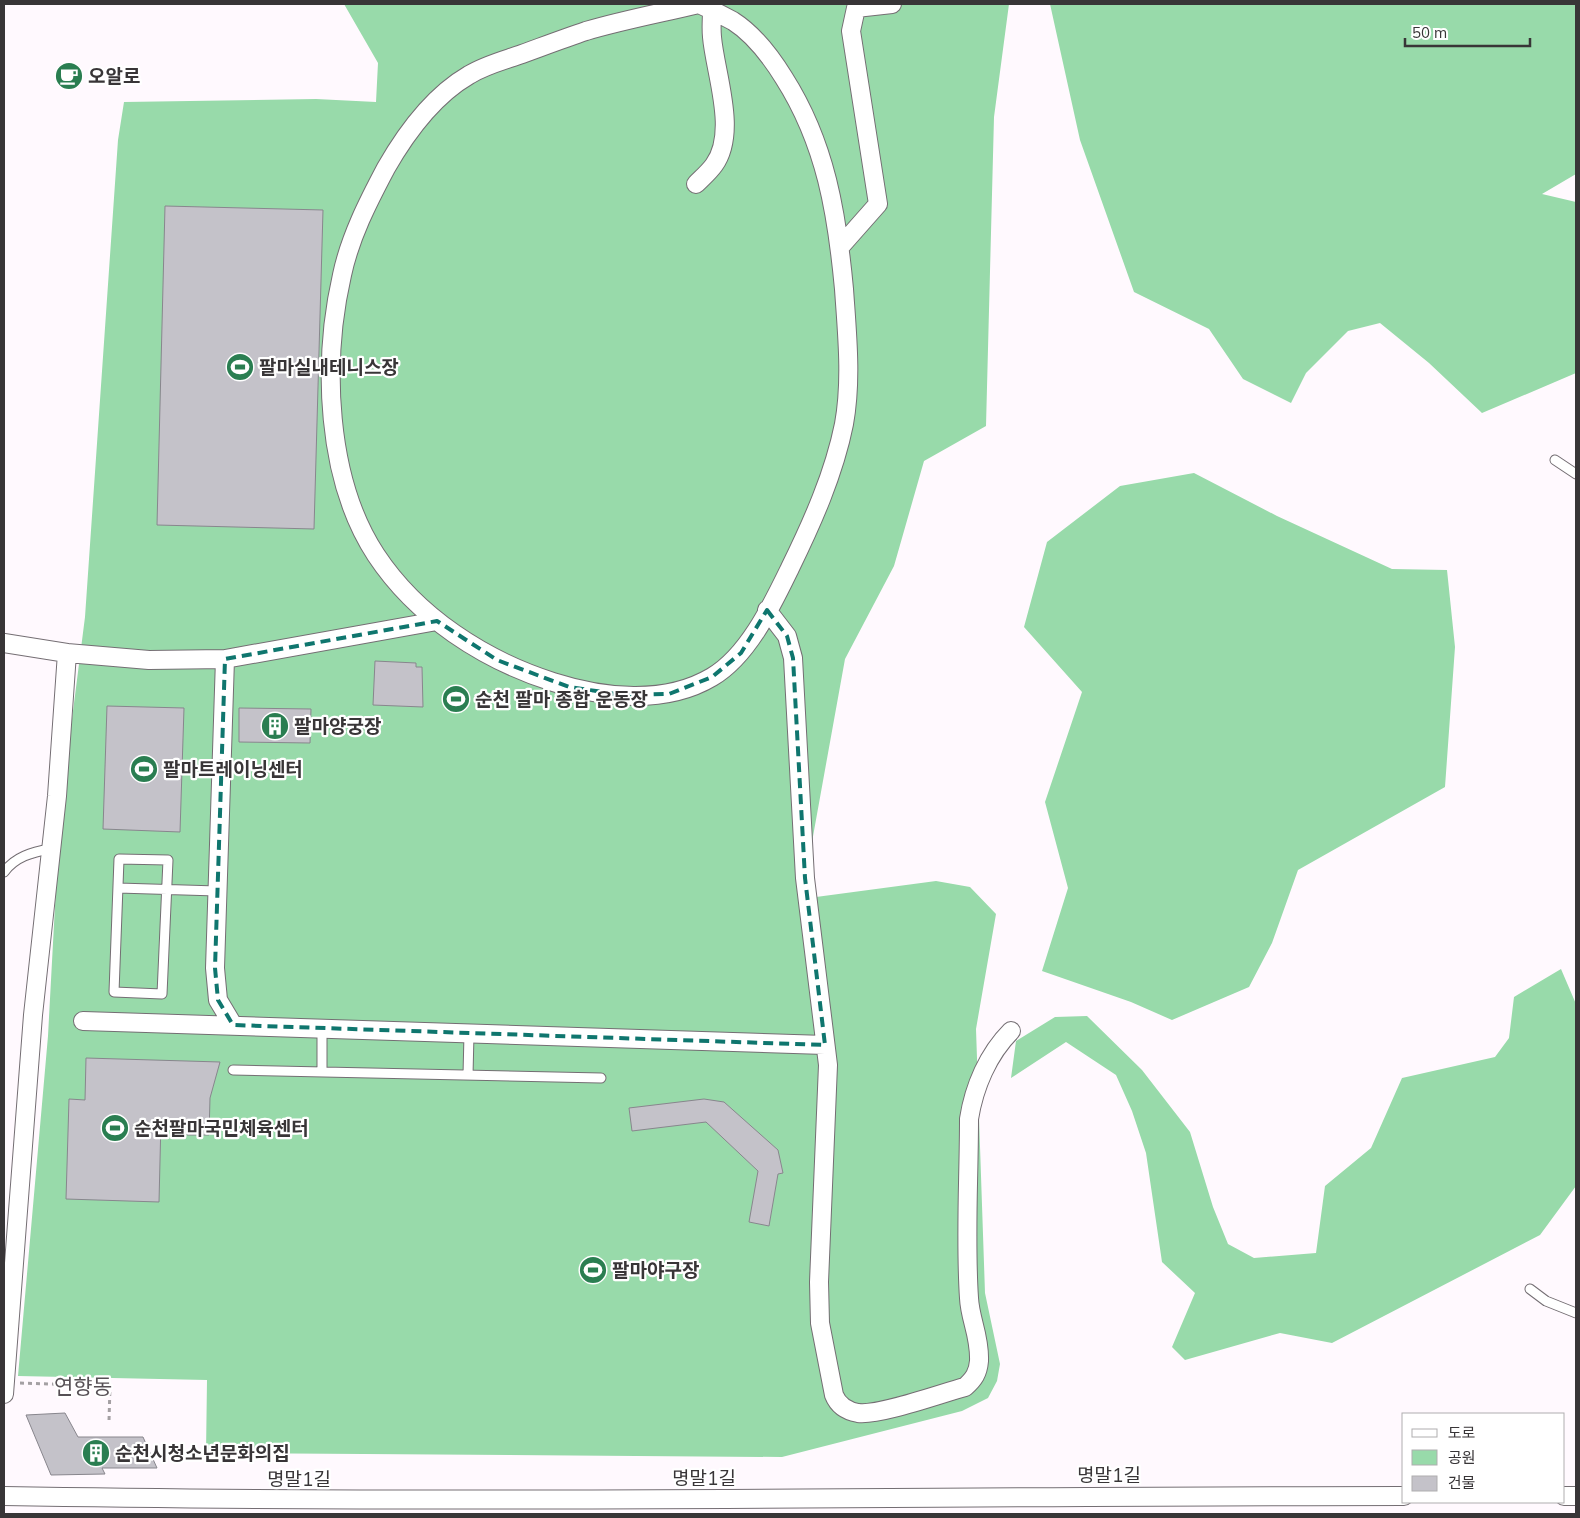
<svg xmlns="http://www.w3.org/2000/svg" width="1580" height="1518" font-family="Mulish,'Noto Sans KR',sans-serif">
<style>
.green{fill:#98daaa}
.building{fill:#c4c2c9;stroke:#88868d}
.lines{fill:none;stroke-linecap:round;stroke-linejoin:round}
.lane-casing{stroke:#746e73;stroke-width:11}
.street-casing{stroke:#746e73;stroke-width:20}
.path{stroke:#a4a0a3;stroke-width:3;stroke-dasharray:4 4;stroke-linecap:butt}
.lane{stroke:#fff;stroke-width:9}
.street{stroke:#fff;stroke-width:18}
.marked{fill:none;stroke:#0f766e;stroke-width:4;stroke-dasharray:10 6;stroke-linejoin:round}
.labels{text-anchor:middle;stroke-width:4.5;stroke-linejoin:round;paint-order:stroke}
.poi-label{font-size:19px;font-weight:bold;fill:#383537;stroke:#fff;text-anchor:start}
.street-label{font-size:19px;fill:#383537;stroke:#fff}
.quarter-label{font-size:21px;fill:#565055;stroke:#fff}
</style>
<rect width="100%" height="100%" fill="#fff9fe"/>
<path class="green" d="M344,4H1009L994,117L986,426L924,461L894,566L845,659L808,864L816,897L936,881L970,887L996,914L976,1029L985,1293L1000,1364L997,1381L988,1398L962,1411L782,1457L206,1453L207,1380L18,1376L48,1036L60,813L85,617L118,140L124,102L316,99L376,102L378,63Z
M1050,4H1576V174L1542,194L1576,202V373L1482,413L1429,363L1380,323L1348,331L1306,373L1291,403L1243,379L1209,329L1134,292L1080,140Z
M1194,473L1277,516L1392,569L1447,570L1455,647L1445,787L1298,870L1272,943L1249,987L1172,1020L1131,1002L1042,971L1068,888L1045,802L1082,692L1024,627L1047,542L1120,486Z
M1561,969L1576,1004V1186L1540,1235L1332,1343L1280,1333L1185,1360L1172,1347L1195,1293L1162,1262L1146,1153L1132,1111L1116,1075L1066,1042L1011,1078L1016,1041L1055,1017L1087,1016L1142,1070L1190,1132L1213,1207L1228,1244L1254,1258L1316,1253L1325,1186L1371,1148L1402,1078L1495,1057L1509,1038L1514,997Z"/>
<path class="building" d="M165,206L323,210L314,529L157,525Z
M375,661L416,663V667H422L423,707L373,705Z
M107,706L184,708L180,832L103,829Z
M239,708L311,709L310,743L239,742Z
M86,1058L220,1062L210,1098L209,1135H187L188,1121L161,1120L159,1202L66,1199L69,1099L85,1100Z
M704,1099L724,1102L778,1150L783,1173L778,1174L769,1226L749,1222L758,1171L706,1122L632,1131L629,1108Z
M65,1413L78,1437H143L157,1468H102L105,1474L51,1475L26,1415Z"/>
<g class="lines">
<defs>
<path id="lane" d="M1555,460L1576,474
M119,859L168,860L162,994L114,992Z
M4,872C15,857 32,852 50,849
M118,888L217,891
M233,1070L601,1078
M322,1072V1030
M468,1075L469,1034
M1530,1289L1546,1301L1576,1313"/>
<path id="street" d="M699,4C710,9 722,15 733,21C755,35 771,57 784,78C826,144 837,214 844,289C847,333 852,380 844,424C834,474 812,523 790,568C772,605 748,656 712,677C665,705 603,698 553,682C484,660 417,617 376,555C326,479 322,362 342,275C350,237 368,202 386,168C406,133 433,96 469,75C485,65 505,60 522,54C544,46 565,38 586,31C623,20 661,13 699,4Z
M696,184C702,178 709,172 714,165C738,132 715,73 712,37C711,28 712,19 712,10
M840,247L878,204L851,31L856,8L892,4
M767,610L787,636L793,658L805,878L828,1065L819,1282L820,1323L834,1395C838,1405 847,1411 858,1413C879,1416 942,1393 965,1387C974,1379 978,1373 979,1361C980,1335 970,1320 969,1298C965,1238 969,1178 969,1119C974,1087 988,1054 1011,1031
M4,643L67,653L57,796L33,1015L4,1394
M67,653L149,660L225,659
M83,1021L825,1045
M233,1025L218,1000L215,968L225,659L437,621
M4,1496C470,1504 937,1496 1404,1496
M1564,1496H1576"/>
</defs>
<use href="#lane" class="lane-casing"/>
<use href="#street" class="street-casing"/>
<path class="path" d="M20,1383L110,1386L109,1421"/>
<use href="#lane" class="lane"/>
<use href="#street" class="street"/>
</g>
<path class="marked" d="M767,610L787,636L793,658L805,878L825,1045L233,1025L218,1000L215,968L225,659L437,621L497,660L569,687L623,695L669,694L712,677L741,653Z"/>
<defs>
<symbol id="cafe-disc" viewBox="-11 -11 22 22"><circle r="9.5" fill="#2a7e51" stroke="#fff"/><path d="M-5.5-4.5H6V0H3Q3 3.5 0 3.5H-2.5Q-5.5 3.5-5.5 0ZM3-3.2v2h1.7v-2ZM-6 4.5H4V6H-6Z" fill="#fff"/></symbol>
<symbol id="stadium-disc" viewBox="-11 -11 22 22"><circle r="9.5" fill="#2a7e51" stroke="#fff"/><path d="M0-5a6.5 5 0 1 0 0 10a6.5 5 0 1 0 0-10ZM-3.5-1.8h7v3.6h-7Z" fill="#fff"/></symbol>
<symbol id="building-disc" viewBox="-11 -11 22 22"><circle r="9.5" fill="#2a7e51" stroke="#fff"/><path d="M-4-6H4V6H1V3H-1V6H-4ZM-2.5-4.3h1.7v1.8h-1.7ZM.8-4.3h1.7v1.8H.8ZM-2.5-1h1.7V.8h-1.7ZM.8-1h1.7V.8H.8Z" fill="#fff"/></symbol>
</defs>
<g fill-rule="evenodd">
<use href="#cafe-disc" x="53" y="60" width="32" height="32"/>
<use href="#stadium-disc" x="224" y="351" width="32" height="32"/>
<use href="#stadium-disc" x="440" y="683" width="32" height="32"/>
<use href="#building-disc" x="259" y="710" width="32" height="32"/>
<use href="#stadium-disc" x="128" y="753" width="32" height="32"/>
<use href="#stadium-disc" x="99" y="1112" width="32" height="32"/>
<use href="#stadium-disc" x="577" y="1254" width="32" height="32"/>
<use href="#building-disc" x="80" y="1437" width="32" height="32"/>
</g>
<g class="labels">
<g class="poi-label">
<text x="88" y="83">오알로</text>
<text x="259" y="374">팔마실내테니스장</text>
<text x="475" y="706">순천 팔마 종합 운동장</text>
<text x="294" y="733">팔마양궁장</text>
<text x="163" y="776">팔마트레이닝센터</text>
<text x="134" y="1135">순천팔마국민체육센터</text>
<text x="612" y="1277">팔마야구장</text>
<text x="115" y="1460">순천시청소년문화의집</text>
</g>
<g class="street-label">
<text x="1109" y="1482">명말1길</text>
<text x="704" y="1485">명말1길</text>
<text x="299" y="1486">명말1길</text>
</g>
<g class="quarter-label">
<text x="83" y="1394">연향동</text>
</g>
</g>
<rect width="1580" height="1518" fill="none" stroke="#383537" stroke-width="10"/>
<rect x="1402" y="1413" width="162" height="90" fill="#ffffff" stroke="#afaeaf"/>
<rect x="1412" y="1429" width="25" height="8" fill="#ffffff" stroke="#afaeaf"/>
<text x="1448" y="1438" font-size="15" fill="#383537">도로</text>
<rect x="1412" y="1450" width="25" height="15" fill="#98daaa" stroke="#afaeaf"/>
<text x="1448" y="1463" font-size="15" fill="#383537">공원</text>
<rect x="1412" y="1476" width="25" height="15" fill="#c4c2c9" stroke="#afaeaf"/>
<text x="1448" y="1488" font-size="15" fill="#383537">건물</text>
<path d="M1405 38v8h125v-8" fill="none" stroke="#383537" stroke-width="2.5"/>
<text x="1412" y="38" font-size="15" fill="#383537" stroke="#ffffff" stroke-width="4" paint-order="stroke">50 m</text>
</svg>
